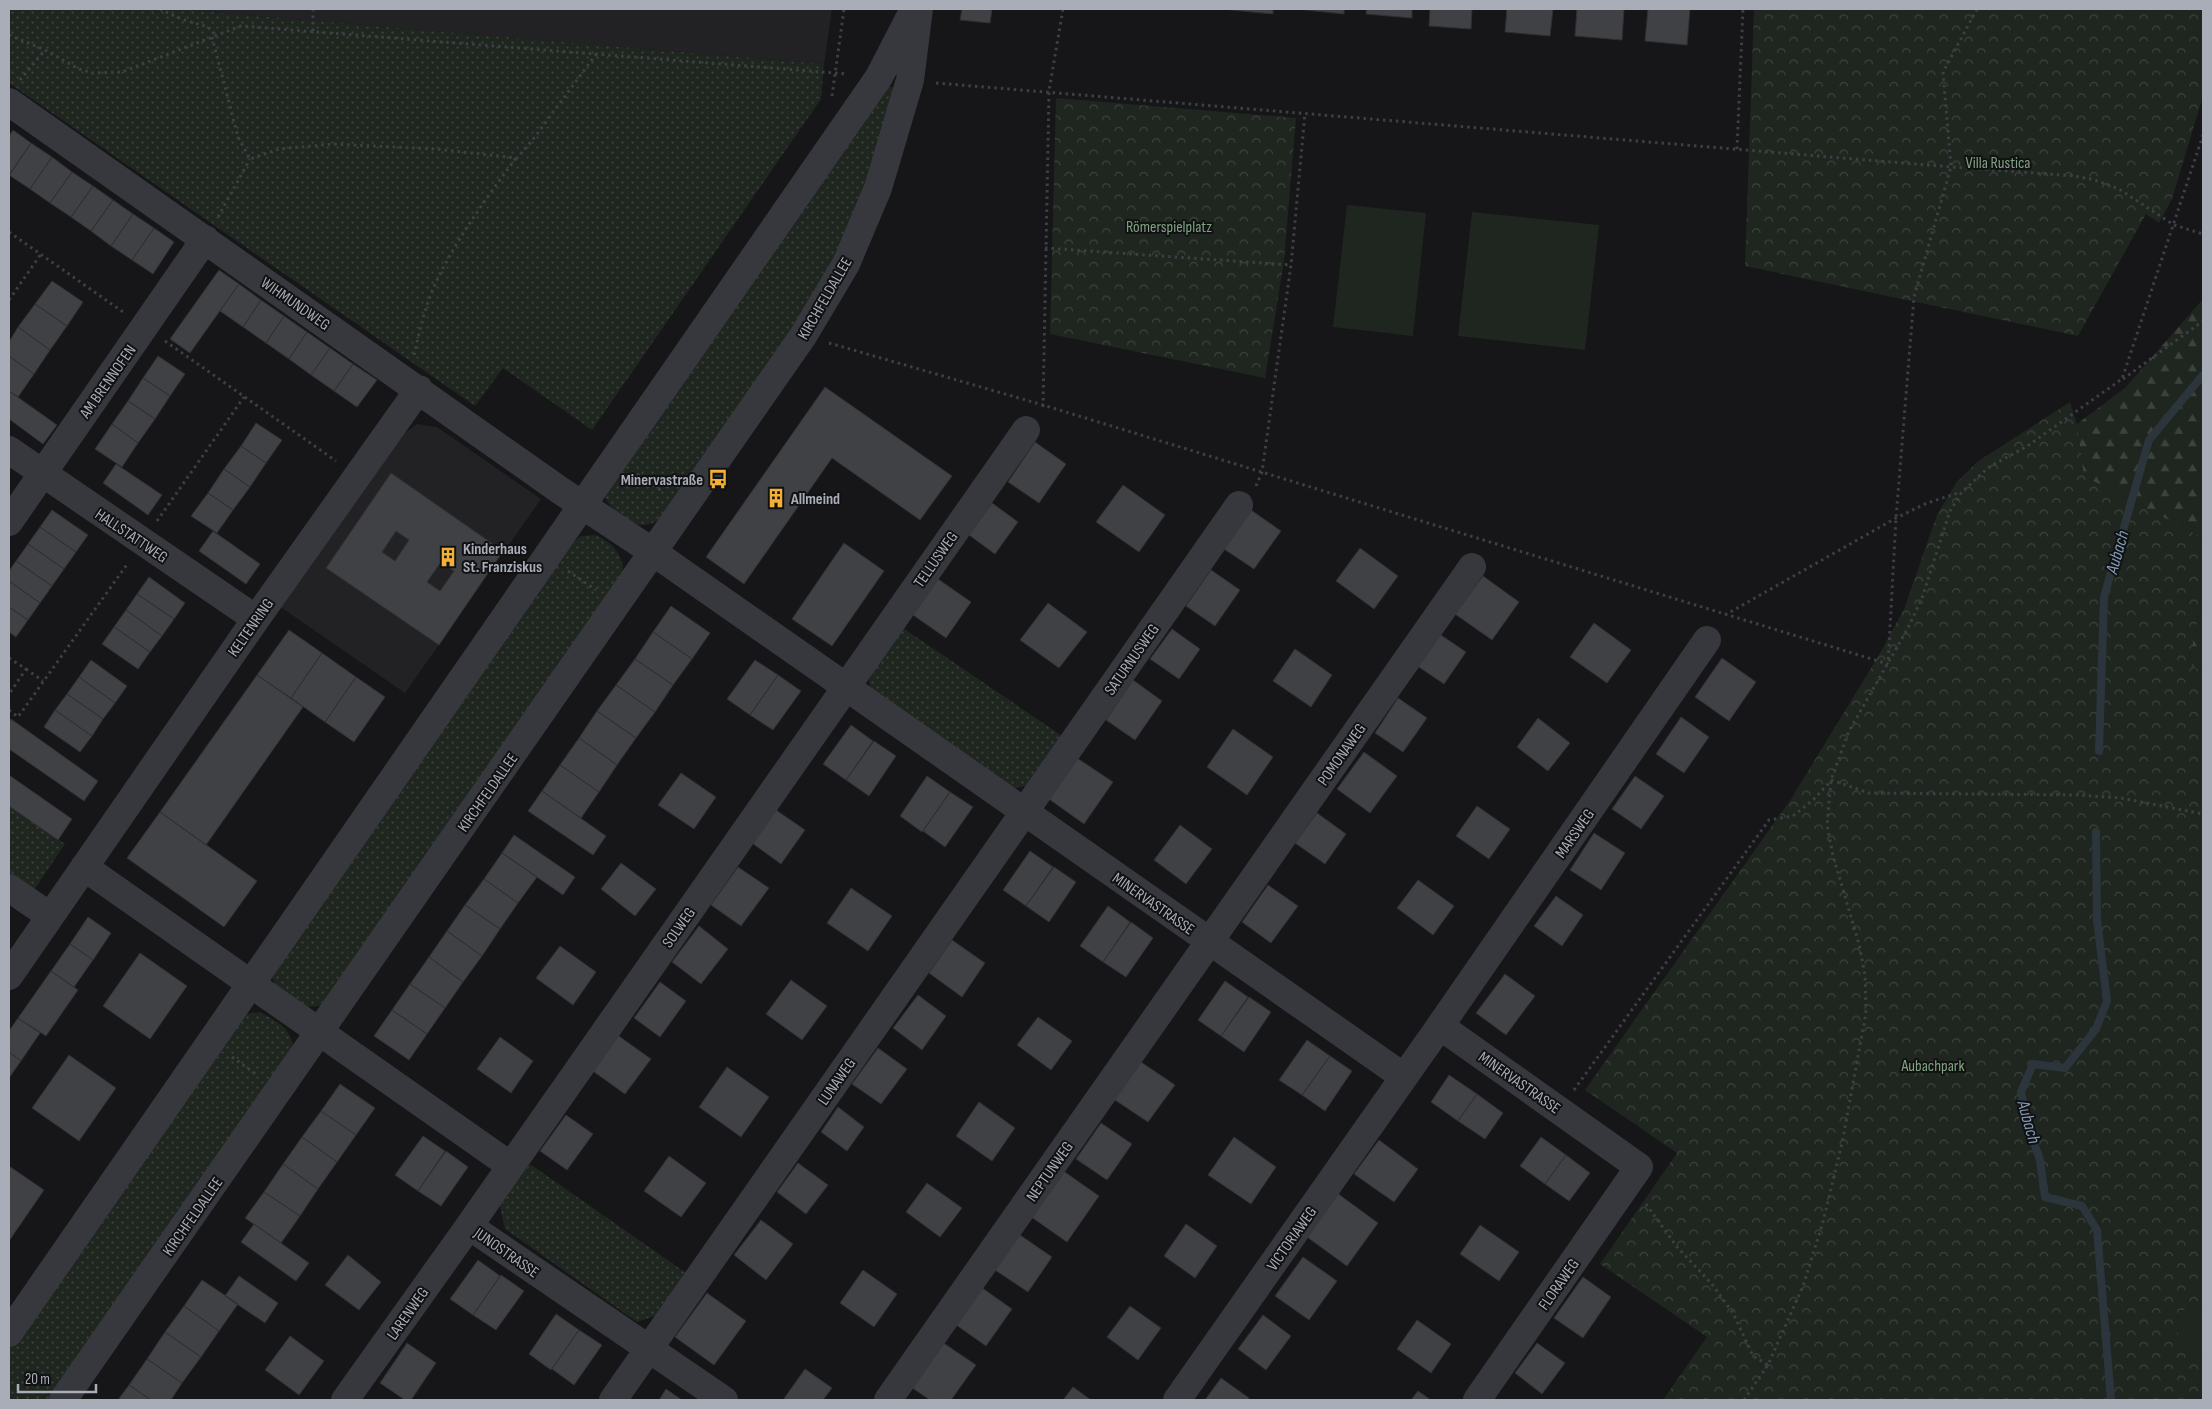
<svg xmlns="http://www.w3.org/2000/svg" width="2212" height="1409" font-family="'Sofia Sans Condensed',sans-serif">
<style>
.built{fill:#222225}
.grass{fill:url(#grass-dots)}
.forest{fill:url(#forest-firs)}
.park{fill:url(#park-crowns)}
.garden{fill:#1e261f}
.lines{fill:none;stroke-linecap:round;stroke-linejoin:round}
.stream{stroke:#2c353c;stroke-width:8}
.building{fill:#404145;stroke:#303034;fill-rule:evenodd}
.path{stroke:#3d3f44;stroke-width:3;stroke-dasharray:2.5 4;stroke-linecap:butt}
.minor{stroke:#37383d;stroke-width:28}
.labels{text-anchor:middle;stroke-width:4;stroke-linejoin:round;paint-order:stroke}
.park-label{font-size:16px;fill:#7fa381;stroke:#111113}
.street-label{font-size:16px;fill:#a8adb8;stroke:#111113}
.poi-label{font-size:16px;font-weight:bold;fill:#a8adb8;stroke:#111113;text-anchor:start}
.water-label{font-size:18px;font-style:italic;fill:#7f9bb3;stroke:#111113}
</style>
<defs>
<pattern id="grass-dots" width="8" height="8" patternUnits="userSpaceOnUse" patternTransform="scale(1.25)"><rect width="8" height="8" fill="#1e261f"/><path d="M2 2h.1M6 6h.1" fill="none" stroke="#3c433d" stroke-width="1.8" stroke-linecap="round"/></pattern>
<pattern id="forest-firs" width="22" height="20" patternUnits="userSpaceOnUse" patternTransform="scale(1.25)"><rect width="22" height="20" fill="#1e261f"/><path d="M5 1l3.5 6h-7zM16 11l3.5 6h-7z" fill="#3c433d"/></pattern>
<pattern id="park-crowns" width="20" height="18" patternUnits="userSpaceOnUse" patternTransform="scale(1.25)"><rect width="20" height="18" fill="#1e261f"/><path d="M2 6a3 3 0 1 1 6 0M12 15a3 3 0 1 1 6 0" fill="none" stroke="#3c433d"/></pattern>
</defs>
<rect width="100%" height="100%" fill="#161618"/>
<path class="built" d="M194,9H832L824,64L199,11Z
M417,424L437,427L541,499L405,693L279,606L398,438Z"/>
<path class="grass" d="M9,9H194L199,11L824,64L821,99L592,430L503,368L475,406L9,83Z
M884,87H898L866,192L843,244L811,302L663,518C637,534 618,520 604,496Z
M595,535C615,543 624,557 624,578L326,1005C301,1010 280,1003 272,977L566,548L581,536Z
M900,626L1062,736L1028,786L1011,788L871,689L867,674Z
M9,806L65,844L32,893L9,877Z
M260,1012C281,1024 290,1026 294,1052L50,1400H9V1343L236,1020L247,1014Z
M530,1164L689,1275L660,1314L637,1322L505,1229L500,1206Z"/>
<path class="forest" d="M2203,299V538L2083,476L2077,424L2125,388Z
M2203,596V672L2188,664Z"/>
<path class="park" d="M1754,9H2203V96L2172,199L2159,223L2146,214L2078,336L1745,266Z
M1056,98L1296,118L1284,261L1265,378L1050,334Z
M2070,402L2077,424L2084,476L2203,538V596L2188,664L2203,672V1400H1663L1707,1337L1600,1264L1677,1153L1585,1090L1791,799L1879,655L1904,609L1937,515L1956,483L1977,462Z"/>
<path class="garden" d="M1347,205L1426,213L1413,336L1333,327Z
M1472,212L1599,225L1585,350L1458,336Z
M2179,1310L2203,1311V1353L2177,1352Z"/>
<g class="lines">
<path class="stream" d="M2099,751L2104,597L2149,440L2203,375
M2096,832L2097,920L2107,1001L2096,1029L2065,1068L2033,1064L2021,1092L2027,1122L2040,1160L2045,1197L2082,1206L2097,1230L2111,1400"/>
</g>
<path class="building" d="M962,9H992L990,23L960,20Z
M1222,9H1273V14Z
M1296,9H1344V14Z
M1367,9H1412V18L1366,14Z
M1430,9H1472L1471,29L1429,26Z
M1507,9H1553L1550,36L1505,32Z
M1577,9H1624L1622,40L1575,36Z
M1648,9H1690L1687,45L1645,41Z
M13,130L31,143L9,176V136Z
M31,143L52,157L30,189L9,175Z
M52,157L72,172L50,203L30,189Z
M72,172L93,186L71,217L50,203Z
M93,186L113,200L91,231L71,217Z
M113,200L133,214L111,246L91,231Z
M133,214L154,228L132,260L111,246Z
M154,228L174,242L153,274L132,260Z
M219,270L239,284L190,353L170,339Z
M52,281L83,302L67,326L35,304Z
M239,284L261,300L243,327L220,311Z
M261,300L284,316L266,343L243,327Z
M35,304L67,326L50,350L18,327Z
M284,316L307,332L289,359L266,343Z
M18,327L50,350L34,374L9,356V342Z
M307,332L330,348L311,375L289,359Z
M330,348L353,364L334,391L311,375Z
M9,356L34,374L18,397L9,391Z
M158,356L185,374L170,396L143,378Z
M353,364L377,380L357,407L334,391Z
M143,378L170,396L155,419L128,401Z
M825,387L952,476L920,520L832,458L744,584L706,557Z
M9,391L57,425L43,444L9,419Z
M128,401L155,419L138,443L112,424Z
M256,423L282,440L266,463L241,446Z
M112,424L138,443L122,467L95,449Z
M1035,442L1066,464L1039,503L1008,482Z
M241,446L266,463L250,487L224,469Z
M116,464L162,495L148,515L103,483Z
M224,469L250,487L233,510L208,493Z
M391,473L503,551L439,645L326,568ZM396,531L409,540L395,561L382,552ZM441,562L454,571L440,591L427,582Z
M1123,485L1165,515L1139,552L1096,522Z
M208,493L233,510L217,533L191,516Z
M992,503L1018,522L995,554L969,535Z
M52,510L88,535L76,552L40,527Z
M1251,510L1281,531L1254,569L1224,549Z
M40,527L76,552L64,569L28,544Z
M213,531L260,564L246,584L199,551Z
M844,543L884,571L832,646L792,619Z
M28,544L64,569L52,586L16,561Z
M1360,548L1398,576L1374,609L1336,581Z
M16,561L52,586L40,603L9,581V571Z
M1211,570L1240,590L1215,626L1186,606Z
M1483,576L1519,602L1492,640L1455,614Z
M149,577L185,603L174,619L137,594Z
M938,579L971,602L946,638L913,615Z
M9,581L40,603L28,620L9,607Z
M137,594L174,619L162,636L126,610Z
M1048,603L1087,632L1059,668L1020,640Z
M671,606L710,633L692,659L653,632Z
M9,607L28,620L16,637L9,632Z
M126,610L162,636L150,652L114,627Z
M1594,623L1631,650L1607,683L1570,657Z
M114,627L150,652L138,669L102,644Z
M1172,629L1200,649L1179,679L1150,659Z
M289,630L322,653L291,698L257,675Z
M653,632L692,659L673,685L635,659Z
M1438,633L1466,652L1444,684L1416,665Z
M1295,649L1332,675L1311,707L1273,681Z
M322,653L356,677L325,722L291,698Z
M1722,658L1756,682L1729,721L1695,697Z
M635,659L673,685L655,712L616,685Z
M91,660L127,686L115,703L79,677Z
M755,660L778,675L750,715L727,699Z
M257,675L303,707L206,845L160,812Z
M778,675L801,691L773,730L750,715Z
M79,677L115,703L103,719L67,694Z
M356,677L385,697L354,742L325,722Z
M1133,680L1162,701L1135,740L1106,720Z
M616,685L655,712L636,738L597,711Z
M67,694L103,719L92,736L55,710Z
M1398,698L1427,718L1403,752L1375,733Z
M55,710L92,736L80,752L44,727Z
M597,711L636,738L617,765L579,738Z
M1681,717L1709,737L1684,773L1656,754Z
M1538,718L1570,743L1548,771L1517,747Z
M11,719L98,781L84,801L9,749V723Z
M851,725L873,741L846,780L823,764Z
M1233,729L1273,757L1247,795L1207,767Z
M579,738L617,765L599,792L560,765Z
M874,741L896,756L869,796L846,780Z
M1364,752L1397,776L1370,813L1337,789Z
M1077,758L1113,782L1084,824L1049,799Z
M560,765L599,792L581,818L542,791Z
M681,773L716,797L694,829L658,805Z
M9,775L72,819L58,840L9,806Z
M927,776L950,792L922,832L900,816Z
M1635,776L1664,796L1641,829L1612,809Z
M542,791L606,836L593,855L528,811Z
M950,792L973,807L945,847L923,831Z
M1477,806L1510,829L1489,859L1456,836Z
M776,810L805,830L781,864L752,843Z
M160,812L257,881L224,927L127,858Z
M1317,813L1346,834L1325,864L1295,843Z
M1180,825L1212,849L1186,884L1154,860Z
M1594,833L1625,853L1601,890L1570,870Z
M514,835L575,877L563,895L502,853Z
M1030,851L1053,867L1026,906L1003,890Z
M502,853L537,877L518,903L484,879Z
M621,863L656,889L635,916L601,889Z
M738,867L769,888L741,926L711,905Z
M1054,867L1076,882L1049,922L1026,906Z
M484,879L518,903L500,929L465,905Z
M1418,880L1454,906L1433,935L1397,908Z
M1268,885L1298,906L1271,943L1242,922Z
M851,888L892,916L868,951L827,923Z
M1556,896L1583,915L1562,946L1534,926Z
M465,905L500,929L482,956L447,931Z
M1108,906L1130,922L1103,962L1080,946Z
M88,917L111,933L93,960L70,944Z
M1131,922L1153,938L1126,977L1103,962Z
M699,926L728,949L701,984L672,962Z
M447,931L482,956L463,982L429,957Z
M952,940L985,963L962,997L929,973Z
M70,944L93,960L74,987L51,971Z
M560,946L596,972L573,1005L536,978Z
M140,953L187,986L150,1039L103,1006Z
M429,957L463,982L445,1008L410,984Z
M51,971L78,990L46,1036L18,1018Z
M1505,974L1535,996L1506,1035L1476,1013Z
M791,980L827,1006L802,1040L766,1014Z
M1225,981L1248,997L1221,1036L1198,1020Z
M660,982L686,1001L660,1037L634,1018Z
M410,984L445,1008L427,1034L392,1010Z
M918,995L946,1016L922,1050L893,1028Z
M1249,997L1271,1012L1244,1052L1221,1036Z
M392,1010L427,1034L409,1060L374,1036Z
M1038,1017L1072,1041L1051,1070L1017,1045Z
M18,1018L40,1033L21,1061L9,1052V1031Z
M616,1034L651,1059L625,1094L590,1069Z
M500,1037L533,1061L511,1093L477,1069Z
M1307,1040L1330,1056L1302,1095L1279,1080Z
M878,1048L907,1069L881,1104L852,1084Z
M9,1052L21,1061L9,1078Z
M69,1055L116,1088L79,1141L32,1108Z
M1330,1056L1352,1071L1325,1111L1302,1095Z
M1138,1060L1175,1085L1148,1122L1112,1098Z
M727,1067L769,1097L741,1137L699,1107Z
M1449,1075L1477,1094L1458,1121L1431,1102Z
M340,1084L375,1108L356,1135L321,1111Z
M1477,1094L1503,1113L1485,1139L1458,1121Z
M979,1102L1015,1128L992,1161L956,1136Z
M838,1107L864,1127L847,1151L821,1132Z
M321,1111L356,1135L337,1162L302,1137Z
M566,1115L593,1134L567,1170L540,1151Z
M1101,1123L1132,1144L1107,1180L1076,1159Z
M423,1136L445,1151L418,1191L395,1175Z
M302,1137L337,1162L318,1189L283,1164Z
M1234,1137L1276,1167L1251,1204L1208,1175Z
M1541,1137L1566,1155L1545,1184L1520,1166Z
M1379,1140L1418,1169L1394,1202L1354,1174Z
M446,1151L468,1167L441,1206L418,1191Z
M1566,1155L1590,1173L1569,1201L1545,1184Z
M669,1156L706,1183L681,1217L644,1191Z
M798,1163L828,1185L806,1214L777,1192Z
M283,1164L318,1189L300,1216L264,1192Z
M9,1166L44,1190L9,1241Z
M1059,1168L1099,1196L1067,1242L1027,1214Z
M927,1183L962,1208L940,1237L906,1212Z
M264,1192L300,1216L281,1243L245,1218Z
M1337,1193L1378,1223L1347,1266L1307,1237Z
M761,1220L793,1244L766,1280L734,1255Z
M254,1224L309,1263L296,1281L241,1242Z
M1186,1224L1217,1246L1195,1278L1164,1256Z
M1480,1225L1519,1252L1499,1281L1460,1254Z
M1017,1233L1052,1257L1028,1292L992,1268Z
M348,1255L381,1282L359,1310L325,1285Z
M1303,1257L1337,1281L1309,1320L1275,1296Z
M478,1260L500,1276L473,1315L450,1299Z
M863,1270L897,1294L874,1327L840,1303Z
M501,1275L524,1291L496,1330L473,1315Z
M239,1276L278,1303L265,1323L225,1296Z
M1583,1277L1611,1297L1583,1338L1554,1318Z
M202,1280L238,1304L219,1331L184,1306Z
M978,1285L1012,1309L986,1346L952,1322Z
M707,1293L746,1321L714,1365L675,1337Z
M184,1306L219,1331L201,1357L165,1332Z
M1130,1306L1161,1328L1138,1360L1107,1337Z
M556,1314L579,1330L551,1370L529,1354Z
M1263,1315L1291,1336L1266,1370L1238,1349Z
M1417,1320L1451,1344L1431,1373L1397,1349Z
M579,1330L602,1345L574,1385L552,1369Z
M165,1332L201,1357L182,1383L147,1359Z
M290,1336L324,1361L299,1395L265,1370Z
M939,1340L976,1365L951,1400H930L908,1385Z
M407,1343L436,1363L411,1400H405L380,1383Z
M1537,1343L1565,1363L1542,1394L1515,1373Z
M147,1359L182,1383L171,1400H151L129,1385Z
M805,1369L832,1388L823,1400H783Z
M1221,1378L1249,1398L1248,1400H1205Z
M129,1385L151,1400H118Z
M1073,1387L1091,1400H1063Z
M666,1389L682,1400H659Z
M1418,1391L1431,1400H1411Z"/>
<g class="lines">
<path class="path" d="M160,9L181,19L208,27L216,35
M1977,9L1943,72L1951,167L2075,176L2095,180L2119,189L2174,225L2203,234
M313,31V9
M9,35L45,50L79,69L92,73L122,72L241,26L848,74
M212,37L238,137L250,159L279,149L333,144L435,149L517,158L534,138L597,53
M20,80L45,50
M936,83L1951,167L1914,297L1896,518L1888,664
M832,96L844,9
M1737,149L1743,9
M218,217L250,159
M9,232L123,312
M1045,248L1291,265
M9,300L41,254
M165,341L336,461
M829,343L1043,405L1888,664
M414,355C420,329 426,302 438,278C459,235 488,196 516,158
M2123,379L2203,321
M1043,407L1049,91L1063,9
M637,474L662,491
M1256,486L1262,472L1291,265L1305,113
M157,521L244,397
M568,571L596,590
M1725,615L1896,518L1927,503L1961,492
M9,658L26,669L9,694
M26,669L43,681
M9,710L18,717L128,563
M1831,780L1869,793L2077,795L2121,798L2203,814
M232,1057L257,1075
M1574,1090L1769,820L1793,816L1813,800L1831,781
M1646,1204L1677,1247L1711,1283L1733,1313L1753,1356L1768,1365
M1744,1400L1768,1365L1779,1340L1803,1286L1823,1222L1842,1143L1866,1013L1865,975L1859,944L1833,856L1827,825L1831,780L1849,731L1908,628L1922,598L1950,511L1962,492L1989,467L2026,447L2122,379L2203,135"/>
<path class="minor" d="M9,102L561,491L653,552L1404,1077L1440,1026L1639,1167L1477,1400
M9,450L256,619
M9,522L205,239
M84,867L511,1166L469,1226L724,1400
M9,888L50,916
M9,976L256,619L419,389
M1440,1026L1707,640
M511,1166L1026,430
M9,1333L879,77L911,15
M63,1400L803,336L846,264L878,188L910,80L919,9
M345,1400L469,1226
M613,1400L1239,505
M888,1400L1472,567
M1177,1400L1404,1077"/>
</g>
<defs>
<symbol id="bus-bare" viewBox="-9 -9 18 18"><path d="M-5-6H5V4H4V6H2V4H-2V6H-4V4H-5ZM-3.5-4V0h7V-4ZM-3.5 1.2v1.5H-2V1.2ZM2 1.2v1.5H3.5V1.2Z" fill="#f2b134" stroke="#111113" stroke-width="2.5" paint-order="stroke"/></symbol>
<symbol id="building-bare" viewBox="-9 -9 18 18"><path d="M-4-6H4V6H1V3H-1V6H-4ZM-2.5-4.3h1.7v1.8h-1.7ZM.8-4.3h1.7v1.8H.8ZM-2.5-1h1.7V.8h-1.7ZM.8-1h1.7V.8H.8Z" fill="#f2b134" stroke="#111113" stroke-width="2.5" paint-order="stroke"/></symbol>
</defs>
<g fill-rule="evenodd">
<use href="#bus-bare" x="704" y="465" width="28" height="28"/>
<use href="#building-bare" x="762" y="484" width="28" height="28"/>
<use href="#building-bare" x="434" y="543" width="28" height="28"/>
</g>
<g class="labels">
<g class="park-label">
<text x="1998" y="168">Villa Rustica</text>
<text x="1169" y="232">Römerspielplatz</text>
<text x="1933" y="1071">Aubachpark</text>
</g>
<g class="street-label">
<text transform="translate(824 298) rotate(-60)" y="6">KIRCHFELDALLEE</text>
<text transform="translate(296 303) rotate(35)" y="6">WIHMUNDWEG</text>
<text transform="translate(107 381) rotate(-55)" y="6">AM BRENNOFEN</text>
<text transform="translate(132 535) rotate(34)" y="6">HALLSTATTWEG</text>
<text transform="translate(935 559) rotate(-55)" y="6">TELLUSWEG</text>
<text transform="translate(250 627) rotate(-55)" y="6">KELTENRING</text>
<text transform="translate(1131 659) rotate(-55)" y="6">SATURNUSWEG</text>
<text transform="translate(1341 754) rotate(-55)" y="6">POMONAWEG</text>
<text transform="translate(487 792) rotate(-55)" y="6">KIRCHFELDALLEE</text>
<text transform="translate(1574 833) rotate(-55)" y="6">MARSWEG</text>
<text transform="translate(1154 903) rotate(35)" y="6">MINERVASTRASSE</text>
<text transform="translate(678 927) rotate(-55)" y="6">SOLWEG</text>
<text transform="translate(836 1081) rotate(-55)" y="6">LUNAWEG</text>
<text transform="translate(1520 1082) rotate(35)" y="6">MINERVASTRASSE</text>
<text transform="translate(1049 1171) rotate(-55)" y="6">NEPTUNWEG</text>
<text transform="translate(192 1216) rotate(-55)" y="6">KIRCHFELDALLEE</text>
<text transform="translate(1291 1238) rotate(-55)" y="6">VICTORIAWEG</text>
<text transform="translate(507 1252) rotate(35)" y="6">JUNOSTRASSE</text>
<text transform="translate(1558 1284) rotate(-55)" y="6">FLORAWEG</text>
<text transform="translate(407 1313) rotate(-55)" y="6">LARENWEG</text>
</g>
<g class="poi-label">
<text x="703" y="485" text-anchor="end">Minervastraße</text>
<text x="791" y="504">Allmeind</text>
<text x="463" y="554">Kinderhaus<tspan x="463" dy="18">St. Franziskus</tspan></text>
</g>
<g class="water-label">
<text transform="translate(2117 552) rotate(-74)" y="6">Aubach</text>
<text transform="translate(2029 1122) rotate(74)" y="6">Aubach</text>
</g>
</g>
<rect width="2212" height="1409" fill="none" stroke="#a8adb8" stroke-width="20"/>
<path d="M18 1384v8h78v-8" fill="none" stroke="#a8adb8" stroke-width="2.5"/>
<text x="25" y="1384" font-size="15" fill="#a8adb8" stroke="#111113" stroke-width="4" paint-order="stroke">20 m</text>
</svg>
